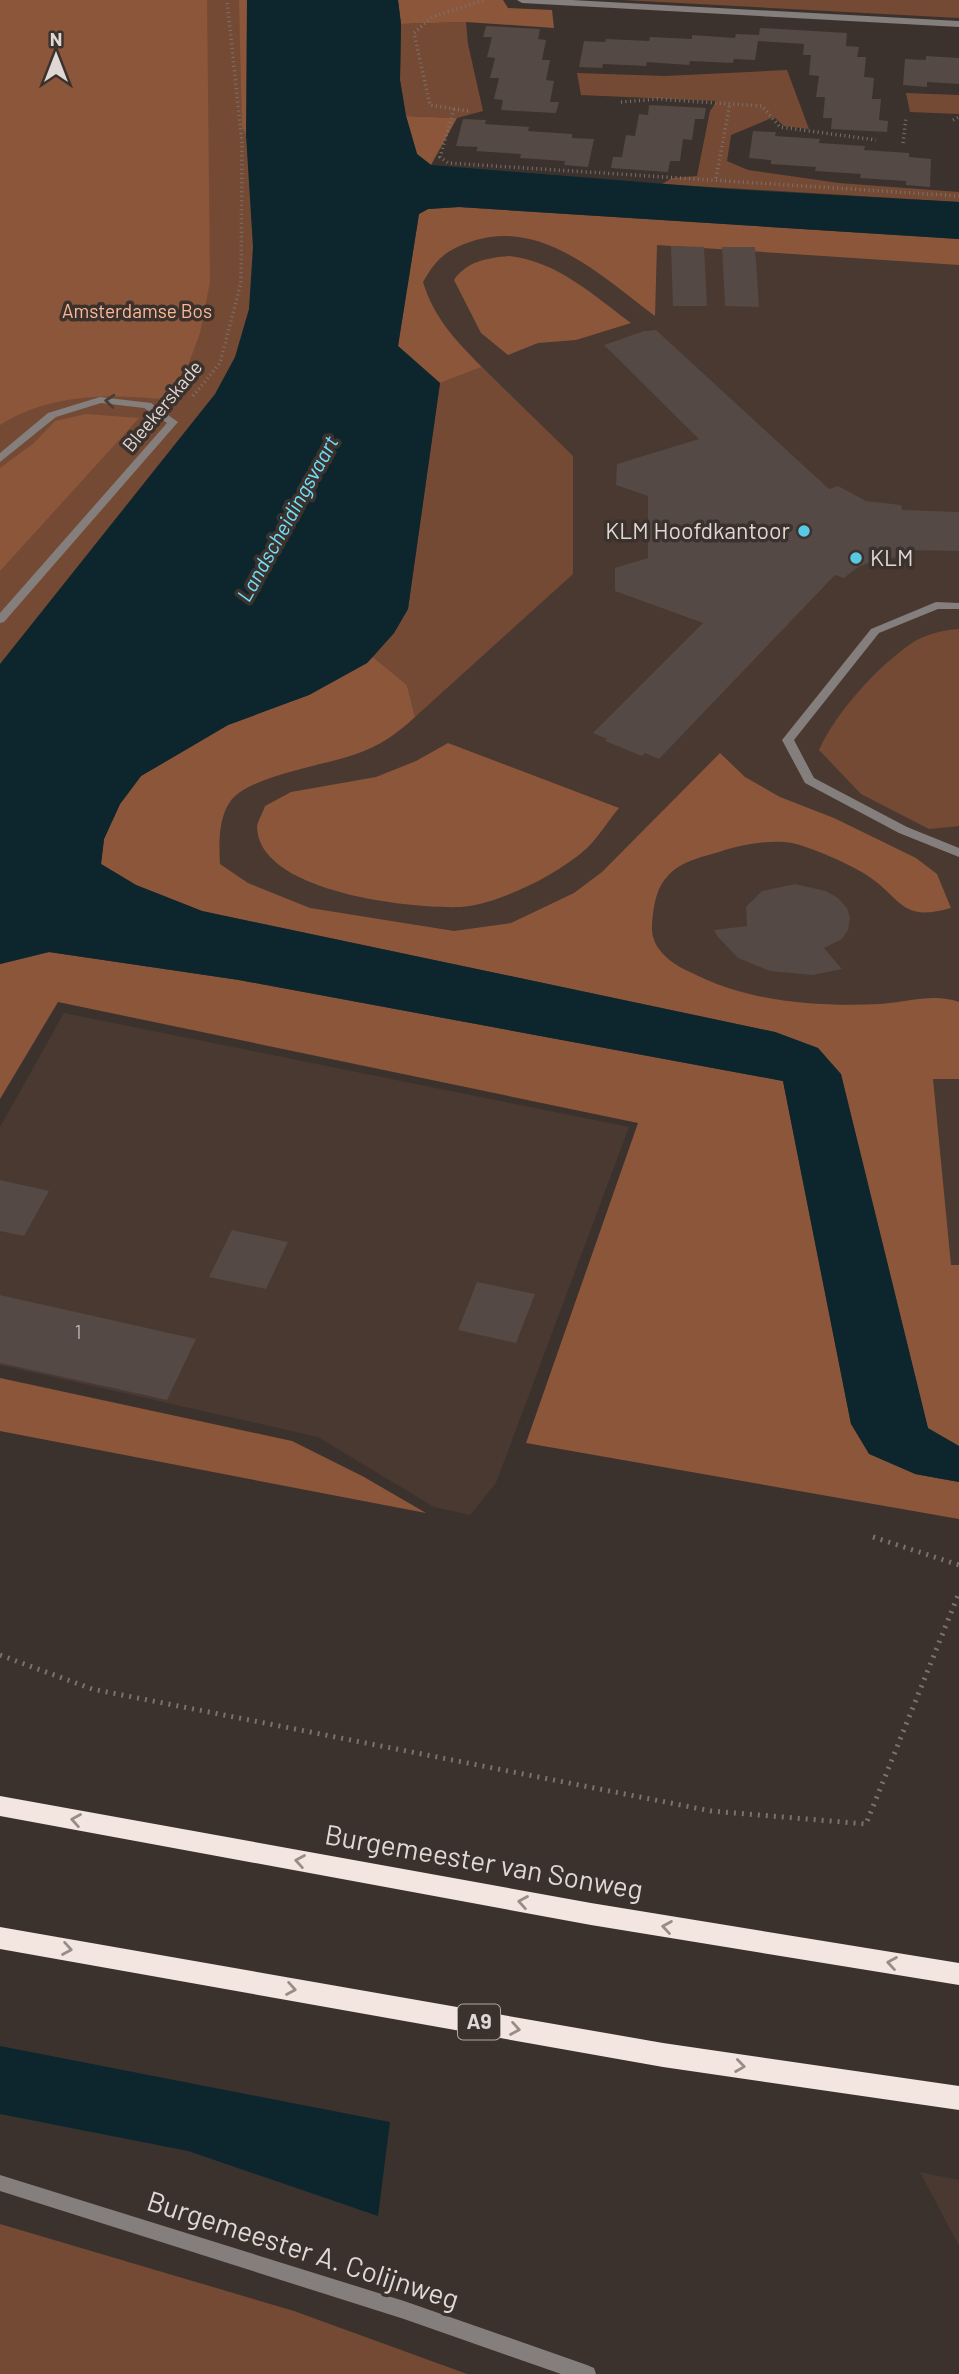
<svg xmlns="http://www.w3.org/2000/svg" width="959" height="2374" font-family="Barlow,sans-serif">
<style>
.built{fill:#493931}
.green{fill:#754a34}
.forest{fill:#8c563b}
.water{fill:#0d262d}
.building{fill:#544944}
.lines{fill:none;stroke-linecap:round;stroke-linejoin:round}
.path-far1{stroke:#7b726e;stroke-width:3.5;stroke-dasharray:1 3.5;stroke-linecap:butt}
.path{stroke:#7b726e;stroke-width:5;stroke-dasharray:2 6;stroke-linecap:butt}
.service{fill:#847e7c;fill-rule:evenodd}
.minor{fill:#847e7c;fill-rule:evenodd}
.tertiary{fill:#847e7c;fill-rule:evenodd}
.motorway{fill:#f3e5df;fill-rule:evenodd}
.oneway{stroke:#473d39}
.oneway2{stroke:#988c86}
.poi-dot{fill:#59c8e4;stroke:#3c322d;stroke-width:2.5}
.labels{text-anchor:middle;stroke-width:7;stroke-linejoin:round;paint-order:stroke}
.far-park-label{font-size:19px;fill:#fcb998;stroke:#3c322d}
.far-street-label{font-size:19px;fill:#dfd8d5;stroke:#3c322d}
.number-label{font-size:19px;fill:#bcb4b1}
.far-water-label{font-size:21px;font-style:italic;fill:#6de1fe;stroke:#3c322d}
.shield{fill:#3c322d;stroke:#aea6a3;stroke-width:2}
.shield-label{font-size:21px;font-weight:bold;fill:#dfd8d5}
.poi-label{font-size:23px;fill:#dfd8d5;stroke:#3c322d;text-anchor:end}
.near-street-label{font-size:28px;fill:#dfd8d5;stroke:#3c322d}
</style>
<rect width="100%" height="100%" fill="#3c322d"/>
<path class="built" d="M445,211L959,240V1421L822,1083L171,917L355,392Z
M64,1013L629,1127L496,1483L470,1515L434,1507L318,1437L0,1365V1127Z
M920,2172L959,2180V2246Z"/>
<path class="green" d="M0,0H260L278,341L0,733Z
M623,0H959V18Z
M466,22L468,44L483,111L457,118L406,116L400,80L401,24Z
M787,70L809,129L784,126L774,117L731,135L727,161L748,170L839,183L959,192V202L662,184L672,178L697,176L710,111L717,101L581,95L577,73L665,76Z
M906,93L959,95V114L910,112Z
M482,367L573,456V574L415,717L407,685L373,657L394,633L408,609L440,383Z
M959,629V826L929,829L861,794L819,750C836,712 878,666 912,643C925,634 944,630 959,629Z
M0,2224L294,2311L467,2374H0Z"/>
<path class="forest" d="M0,0H207L210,282L200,333L187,368L161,399C105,394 49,394 0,425Z
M239,0H247L246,135L242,127Z
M398,0H503L508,8L552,10L554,28L466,22L401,24Z
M406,116L457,118L431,165L417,154Z
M459,207L959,239V265L657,245L655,316C605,279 545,220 476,240C448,249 438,256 423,282C434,318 456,341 482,367L440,383L398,346L419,214L428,209Z
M509,256C557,261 593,295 631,323L576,340L538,343L508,355L481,333L454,280C467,261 487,258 509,256Z
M86,414L139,418L0,571V468L34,443L55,421Z
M373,657L407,685L415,717C398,733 378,747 356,754C325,765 257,775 234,797C218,813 219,844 220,864L248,883L310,908L454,931L511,923L574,893L602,872L720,753L745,777L780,797L834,818L916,858L937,874L951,908C899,923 902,897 865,874C849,864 811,847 792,843C770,839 740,845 719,852C701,857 679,862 667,877C655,889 653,911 652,927C651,949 672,964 690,972C748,1002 816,1007 881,1004C908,1002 933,993 959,1002V1079H933L951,1265H959V1446L928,1429L841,1075L818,1048L775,1032L202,911L136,885L101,864L104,839L120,804L141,776L228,725L309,695L367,663Z
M448,743L619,808C608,821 598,838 586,849C563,869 530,887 502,897C490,902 473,906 461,907C413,909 257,893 257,826C258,821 263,812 265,806L291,792L376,777L416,761Z
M49,952L239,980L783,1081L851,1424L915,1474L959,1482V1519L526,1443L638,1123L58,1002L0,1099V964Z
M0,1378L292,1441L364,1477L426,1513L0,1431Z"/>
<path class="water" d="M247,0H398L401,24L400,80L406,116L417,154L431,165L728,189L959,202V239L459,207L428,209L419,214L398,346L440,383L408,609L394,633L367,663L309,695L228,725L141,776L120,804L104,839L101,864L136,885L202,911L775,1032L818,1048L841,1074L928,1428L959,1446V1482L915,1474L869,1454L851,1424L783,1081L239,980L49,952L0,964V664L215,394L235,357L249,309L253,247L246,135Z
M0,2046L390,2122L378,2216L188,2151L0,2114Z"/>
<path class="building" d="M486,26L540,29L538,39L546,40L542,60H550L546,80L554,81L550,102H559L556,113L501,110L503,100L494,99L499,78H490L495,58L487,57L492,37H483Z
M760,28L847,33L846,46L859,47L857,57H866L864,77L874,78L872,99H881L879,120L888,121L887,132L831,129L832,118H823L825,97H816L819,76L809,75L811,55H803L804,44L758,41L755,60L734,59L733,63L690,61L689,65L647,62L646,66L603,64L602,68L579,67L584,41L605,42L606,39L649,41L650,37L692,39V35L735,38L736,34L759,35Z
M926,56L959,58V84L927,82V87L903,85L905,59L926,60Z
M649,105L706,108L704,119H695L692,140L683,139L680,161H670L668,172L611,168L613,157H622L626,135L635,136L639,114L648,115Z
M463,119L486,120L485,124L529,127L528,131L572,134V138L594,139L588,167L564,165L565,161L520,158L521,154L476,151L478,147L456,146Z
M753,131L776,132L775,136L820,139L819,143L865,146L864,150L909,153V157L931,159L930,187L906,185V181L860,178L861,174L815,171L816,167L771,164V160L749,158Z
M671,246L704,247L707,306H673Z
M722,247H755L759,307L725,306Z
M656,330L829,489L838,486L866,501L901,505L902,510L959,512V551L905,550V556L873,561L858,567L844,578L835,575L659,759L645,753L642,756L605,741L607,739L593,733L703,623L615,591V568L648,558V496L616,485L617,464L699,439L604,345L644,331Z
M795,884L826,891L838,898L847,908L850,918L848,930L842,939L824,948L842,969L813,975L770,971L738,958L718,937L714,930L747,926L746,907L762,891Z
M0,1180L49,1191L24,1236L0,1231Z
M232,1230L288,1242L266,1289L209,1277Z
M477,1282L535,1294L516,1343L458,1330Z
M0,1295L196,1339L167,1400L0,1363Z"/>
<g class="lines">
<path class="path-far1" d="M621,102L657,99L762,106L780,127L876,140
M454,109L440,157L448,163L959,196
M468,111L430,105L414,33L432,17L485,0
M953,120L959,117
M903,143L906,118
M716,178L730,103
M193,396L220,363L241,283L242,143L227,0"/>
<path class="path" d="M873,1537L959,1565
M0,1655L92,1689L711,1811L866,1824L959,1593"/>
<path class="service" d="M100,397L151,403L178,422L4,622L0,623V613L167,423L144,408L101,403L56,417L0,462V453L48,413Z
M936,602L959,603V609H938L879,633L794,740L814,778L907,827L959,848V857L899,833L805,783L782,740L871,629Z"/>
<path class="minor" d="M517,0H572L959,21V27L522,3Z"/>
<path class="tertiary" d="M0,2175L404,2301L587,2365L594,2368L596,2374H561L404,2319L0,2191Z"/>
<path class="motorway" d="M0,1796L591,1903L959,1963V1985L591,1925L0,1816Z
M0,1927L663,2043L959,2086V2110L663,2067L0,1949Z"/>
</g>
<defs><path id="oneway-chevron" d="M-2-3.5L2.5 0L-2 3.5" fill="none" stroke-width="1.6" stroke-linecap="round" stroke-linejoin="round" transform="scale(1.75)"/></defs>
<use class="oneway" href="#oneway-chevron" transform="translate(110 401) rotate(-175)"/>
<g class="oneway2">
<use href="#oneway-chevron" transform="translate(76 1820) rotate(-170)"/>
<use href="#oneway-chevron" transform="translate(300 1861) rotate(-170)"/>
<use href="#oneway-chevron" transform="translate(523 1902) rotate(-170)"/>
<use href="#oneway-chevron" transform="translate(667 1927) rotate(-171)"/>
<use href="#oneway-chevron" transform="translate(67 1949) rotate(10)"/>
<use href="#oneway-chevron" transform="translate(892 1963) rotate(-171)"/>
<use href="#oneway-chevron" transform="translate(291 1989) rotate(10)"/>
<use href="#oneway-chevron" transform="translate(515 2029) rotate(10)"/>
<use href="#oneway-chevron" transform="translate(740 2066) rotate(8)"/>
</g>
<g class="poi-dot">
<circle cx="804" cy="531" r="7"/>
<circle cx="856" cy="558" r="7"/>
</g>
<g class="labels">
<g class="far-park-label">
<text x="137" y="318">Amsterdamse Bos</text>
</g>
<g class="far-street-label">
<text transform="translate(162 406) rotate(-50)" y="7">Bleekerskade</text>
</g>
<g class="number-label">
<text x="78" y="1339">1</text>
</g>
<g class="far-water-label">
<text transform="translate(288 519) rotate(-61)" y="7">Landscheidingsvaart</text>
</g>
<rect class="shield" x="458" y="2004.5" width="42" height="35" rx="5"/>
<g class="shield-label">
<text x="479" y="2029">A9</text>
</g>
<g class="poi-label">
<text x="790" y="539">KLM Hoofdkantoor</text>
<text x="870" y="566" text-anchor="start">KLM</text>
</g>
<g class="near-street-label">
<text transform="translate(484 1862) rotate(10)" y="10">Burgemeester van Sonweg</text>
<text transform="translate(303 2250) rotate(18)" y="10">Burgemeester A. Colijnweg</text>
</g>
</g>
<g transform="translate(56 56)" stroke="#3c322d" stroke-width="5" paint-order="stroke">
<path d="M0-5L12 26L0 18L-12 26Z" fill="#dfd8d5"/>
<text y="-10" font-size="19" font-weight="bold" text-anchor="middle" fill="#dfd8d5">N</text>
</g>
</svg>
